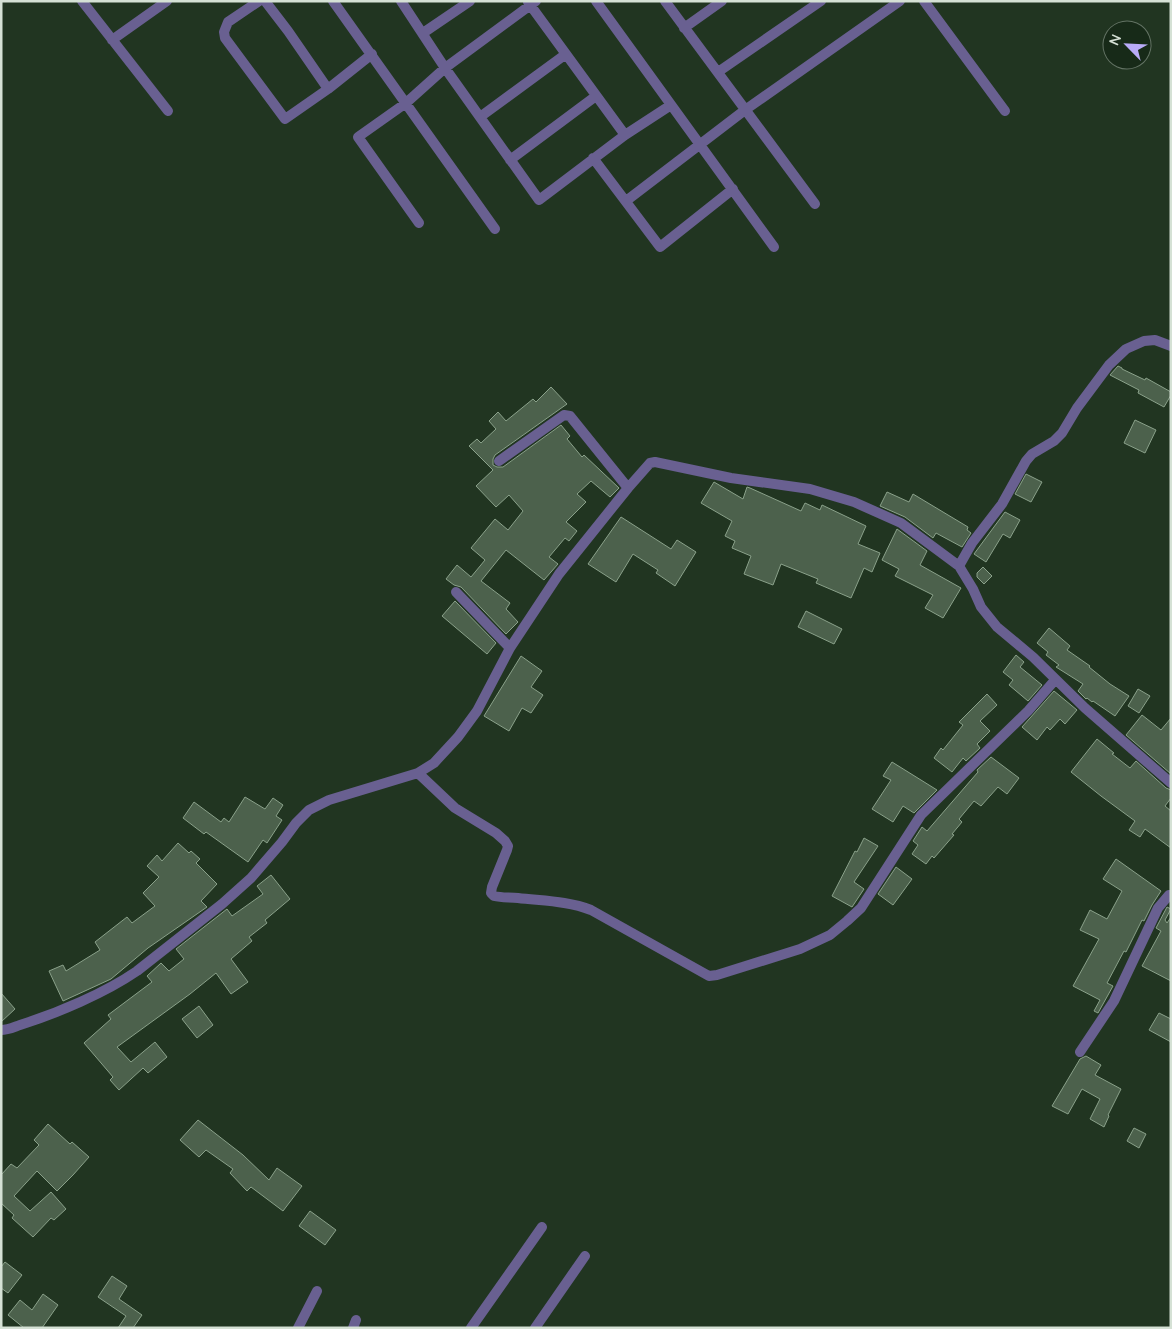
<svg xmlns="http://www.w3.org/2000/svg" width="1172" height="1329" font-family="Quicksand,sans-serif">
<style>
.building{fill:#4c614c;stroke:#8aa18a}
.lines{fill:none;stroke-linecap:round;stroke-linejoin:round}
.minor{stroke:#696091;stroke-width:10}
</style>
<rect width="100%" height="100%" fill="#213521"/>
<path class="building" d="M1118,366L1122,368V369L1145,380L1146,378L1171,392V395L1164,407L1138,393L1139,390L1110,375Z
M551,387L567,404L495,455L493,459V465L497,467H503L561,425L570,436L567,439L582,457L584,455L619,488L610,497L591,481L577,494L586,502L566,522L577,531L569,541L565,538L549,557L558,564L544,580L506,550L481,581L510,603L506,609L518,622L506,634L461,587L454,585L446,579L457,565L471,577L485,560L471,548L495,519L508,530L523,511L509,495L496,507L476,486L493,470L469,446L477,439L481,443L496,429L489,421L498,412L506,421L533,399L536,402Z
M1135,420L1156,430L1145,453L1124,443Z
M1026,474L1042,482L1031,502L1015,494Z
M714,482L743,499L747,487L750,488L801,511L805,503L820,510L822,505L866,526L858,544L880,553L872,572L864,568L851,598L816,583L818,579L781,564L773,585L744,574L751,556L732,548L735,541L725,536L732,521L701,503Z
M887,492L909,502L913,494L968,527L967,530L971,533L962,547L936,533L933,538L905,517L880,506Z
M1005,512L1020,520L1010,538L1003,534L986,562L974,554Z
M621,517L671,549L677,540L696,552L675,586L656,573L658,570L633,554L616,582L588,564Z
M897,529L927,551L920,565L961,588L943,618L925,608L933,595L895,576L899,569L882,560Z
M983,567L992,576L984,584L977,577V573Z
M455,601L496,643L487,654L442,616Z
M806,611L842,629L834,644L798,627Z
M1049,628L1070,646L1067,650L1090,666L1089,667L1110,684L1129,696L1115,716L1093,701L1092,702L1087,698L1086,699L1078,691L1083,684L1056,667L1059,665L1046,655L1048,652L1037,643Z
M1016,655L1024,662L1020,667L1042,685L1028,701L1009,685L1013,680L1003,672Z
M521,656L542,671L531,687L543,695L531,713L522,708L509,731L484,716Z
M1138,689L1150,696L1139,713L1128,706Z
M1054,691L1077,710L1065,724L1060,719L1050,730L1047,727L1037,740L1022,727Z
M987,694L997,705L980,721L990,731L977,744L980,748L966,761L963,758L952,772L934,758L941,748L943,750L963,725L959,722Z
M1142,715L1161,730L1171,718V774L1126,735Z
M1097,739L1114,753L1112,754L1130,768L1136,761L1166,788L1171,790V798L1165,806L1171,811V848L1145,829L1140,837L1129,830L1135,821L1101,796L1071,772Z
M991,757L1019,778L1007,794L998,787L981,806L974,801L959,819L962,822L952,834L954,835L934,858L932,856L926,864L912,854L918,845L913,841L922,827L927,831L978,772L977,770Z
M892,762L937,790L914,813L903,806L893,822L872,809L891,780L883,776Z
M245,797L265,809L273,798L283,805L276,816L282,820L267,843L263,840L248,862L206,832L204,834L183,818L194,802L221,822L224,818L229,822Z
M864,838L878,846L854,882L864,889L852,907L832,896L855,851L857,852Z
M178,843L189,853L191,851L200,859L196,863L217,884L201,901L207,907L148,948L111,979L63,1001L49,971L63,965L66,971L100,950L95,942L127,917L132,923L155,906L143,893L159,877L147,866L157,855L162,861Z
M1116,859L1161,891L1152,905L1144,921L1142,920L1126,952L1124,951L1107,983L1113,986L1098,1013L1094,1011L1100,1000L1073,986L1099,939L1080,930L1090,910L1107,919L1122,891L1103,879Z
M896,867L912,879L893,905L878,894Z
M271,875L290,899L265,920L267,923L249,937L252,941L231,959L248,982L231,994L216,973L190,994L117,1047L131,1062L155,1042L167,1057L148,1073L143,1068L119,1090L110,1080L113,1077L84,1043L111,1019L108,1015L152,982L147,976L161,963L169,971L184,959L176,949L227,909L232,916L263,894L257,886Z
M1167,907L1171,909L1165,920L1167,923L1171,917V981L1142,966L1161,931L1156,928Z
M1,993L15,1009L1,1022Z
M199,1006L213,1025L197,1038L182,1019Z
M1159,1013L1171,1019V1042L1149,1030Z
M1086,1056L1101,1065L1095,1075L1121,1089L1108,1115L1109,1116L1104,1127L1090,1119L1100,1099L1082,1089L1068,1114L1052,1106L1080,1059Z
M198,1120L243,1155L269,1180L277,1168L302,1186L283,1211L251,1187L247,1191L230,1173L233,1169L206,1150L199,1157L180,1140Z
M48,1124L70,1144L72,1142L89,1157L73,1175L57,1191L37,1171L14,1196L30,1211L51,1192L66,1209L54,1220L51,1218L33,1237L12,1218L14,1215L1,1203V1175L11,1164L17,1168L39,1145L34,1140Z
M1134,1128L1146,1134L1139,1148L1127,1141Z
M310,1211L336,1230L325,1245L299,1226Z
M5,1262L22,1275L8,1293L1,1288V1267Z
M112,1276L127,1286L119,1299L142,1315L133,1328H118L126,1316L98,1297Z
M43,1294L58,1305L42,1328H24L8,1315L20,1300L32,1310Z"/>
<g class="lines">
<path class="minor" d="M82,1L168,111
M259,1L228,22L224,32L225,38L285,119L328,89L372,54
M265,1L288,31L328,89
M333,1L495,229
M401,1L445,68L539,200L625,135L671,105
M596,1L774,247
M665,1L815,204
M924,1L1005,111
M528,2L625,135
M684,28L722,1
M423,33L470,1
M112,40L167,1
M718,72L821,1
M480,117L566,54
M593,158L660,247L733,189
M510,160L596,96
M626,201L745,110L900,1
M419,223L358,137L406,103L445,68L536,1
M499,461L564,415L570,416L628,488
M959,566L972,543L1002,504L1026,461L1032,454L1054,441L1062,433L1077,408L1109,365L1126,349L1144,341L1155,340L1171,346
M456,592L510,648
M418,773L455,808L496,833L505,841L508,846L507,850L492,887L491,893L494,896C502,898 510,897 518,898C543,901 568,901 591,910L709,976L717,975L800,949L830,935L847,921L861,908L921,815L1028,711L1055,680
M1,1030C8,1030 14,1027 20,1025C58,1013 105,993 137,971L222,904L251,878L282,842L296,823L309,810L329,800L418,773L434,763L458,737L477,711L510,648L559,574L628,488L650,463L655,462L731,478L810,489L854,502L901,523L959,566L973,589L981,607L997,627L1033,657L1085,708L1171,783
M1080,1052L1114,1001L1158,908L1169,895
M298,1328L317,1291
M353,1328L356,1320
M471,1328L542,1227
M535,1328L585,1256"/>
</g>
<rect width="1172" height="1329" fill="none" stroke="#d5e1d5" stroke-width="5"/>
<g transform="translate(1127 45) rotate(294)"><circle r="24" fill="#172a18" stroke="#637364"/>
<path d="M0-4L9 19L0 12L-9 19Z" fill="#b8abf7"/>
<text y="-8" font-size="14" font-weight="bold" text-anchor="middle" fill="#d5e1d5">N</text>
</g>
</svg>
